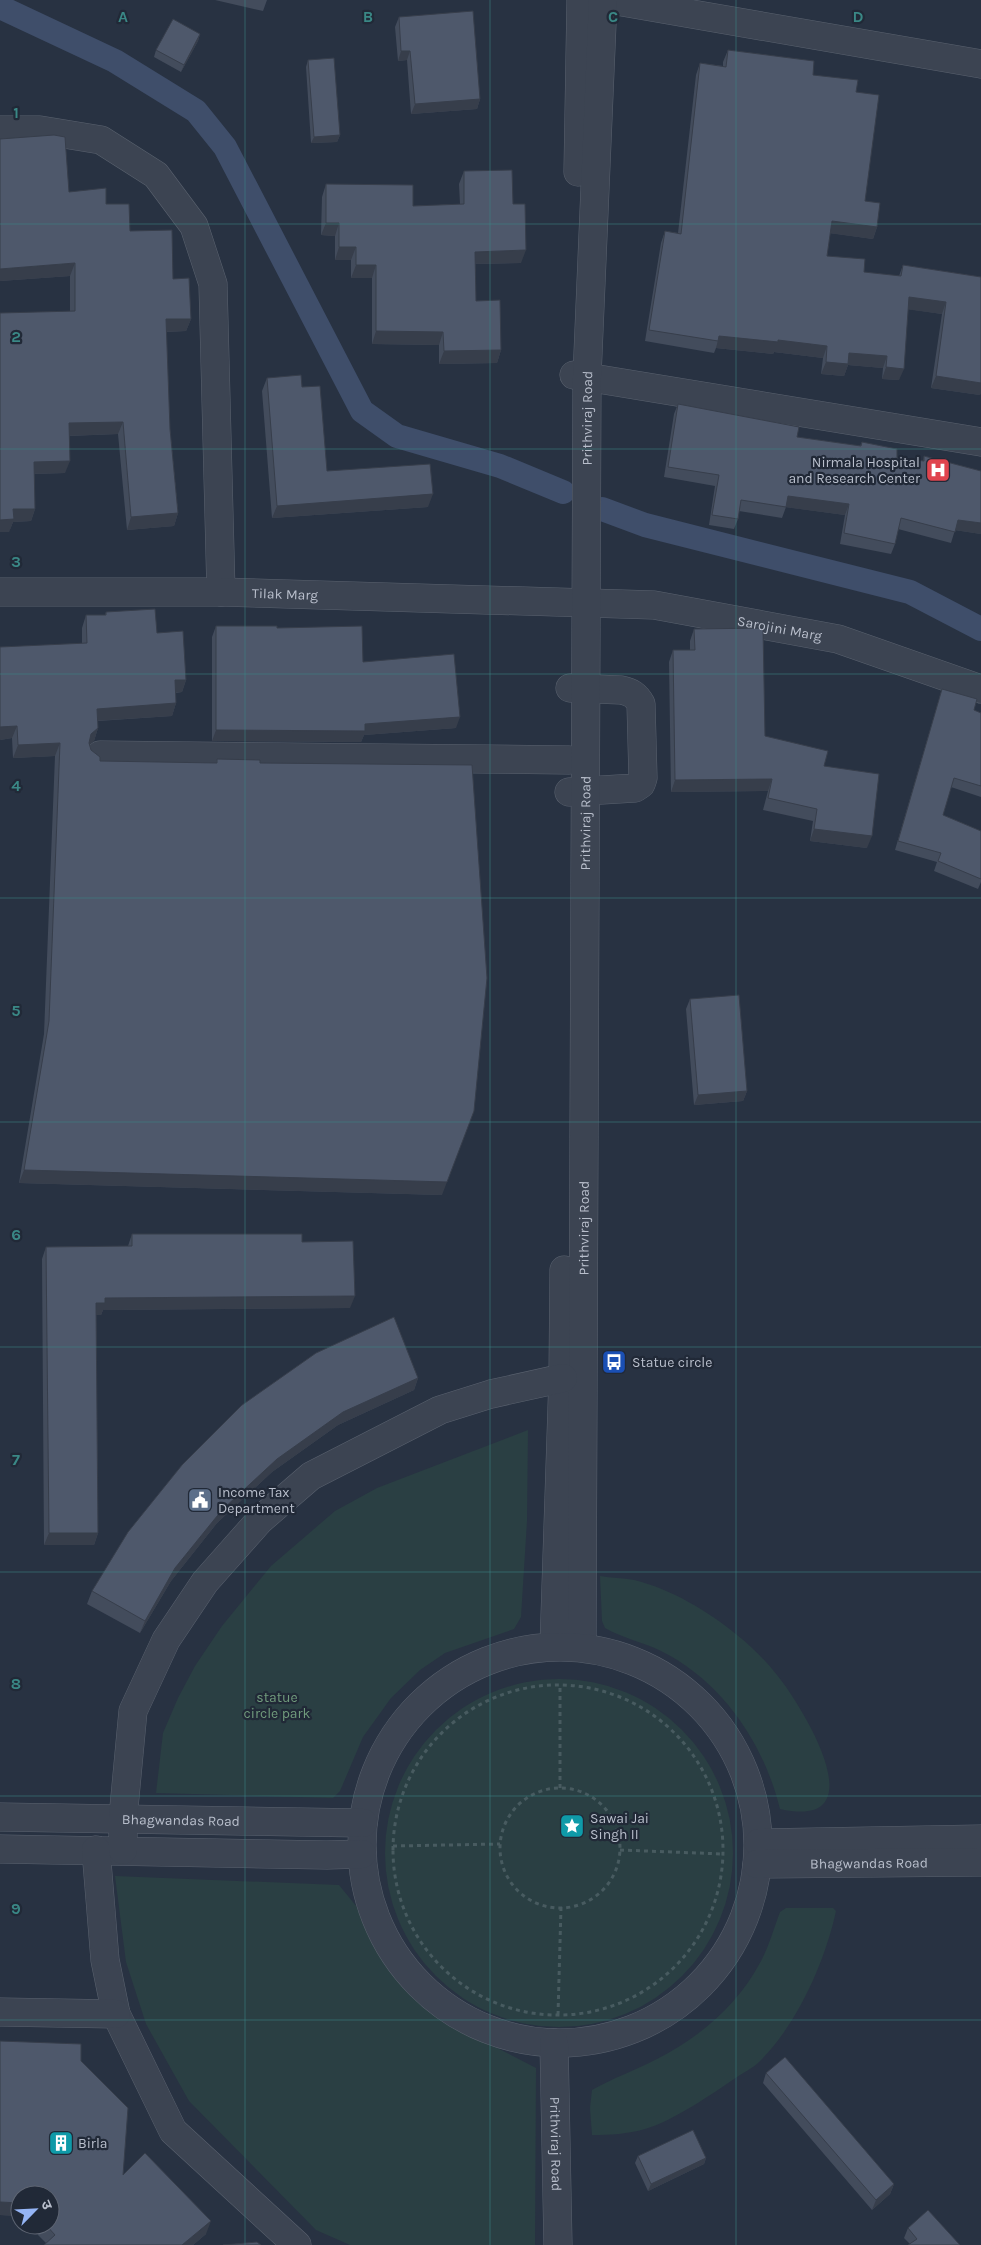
<svg xmlns="http://www.w3.org/2000/svg" width="981" height="2245" font-family="Karla,'Noto Sans Devanagari',sans-serif">
<style>
.green{fill:#2a3f43}
.lines{fill:none;stroke-linecap:round;stroke-linejoin:round}
.canal{stroke:#3f4e6a;stroke-width:24}
.minor-casing{stroke:#5a626f;stroke-width:29}
.path{stroke:#485b60;stroke-width:3;stroke-dasharray:4 4;stroke-linecap:butt}
.minor{stroke:#3c4452;stroke-width:28}
.wall{fill:#434c5c}
.shaded-wall{fill:#373e4b}
.building{fill:#4e586b;stroke:#373e4b}
.grid{fill:none;stroke:#3a8886;stroke-width:1;stroke-opacity:0.55}
.labels{text-anchor:middle;stroke-width:4.5;stroke-linejoin:round;paint-order:stroke}
.street-label{font-size:14px;fill:#b9bfcc;stroke:#212937}
.poi-label{font-size:14px;fill:#b9bfcc;stroke:#212937;text-anchor:start}
.park-label{font-size:14px;fill:#719c7d;stroke:#212937}
.grid-label{font-size:16px;text-anchor:middle;font-weight:bold;fill:#3a8886;stroke:#212937;stroke-width:4.5;stroke-linejoin:round;paint-order:stroke}
</style>
<rect width="100%" height="100%" fill="#283242"/>
<path class="green" d="M528,1430L527,1521L521,1617L514,1629L445,1653L420,1670L391,1698L363,1737L340,1791L333,1798L156,1793L163,1733L178,1698L195,1666L222,1626L271,1566L335,1511L377,1488Z
M600,1576C611,1578 623,1578 634,1580C671,1589 708,1611 737,1635C751,1646 766,1661 777,1675C803,1707 879,1831 780,1809C764,1744 723,1682 661,1651C643,1642 622,1638 605,1628L602,1621Z
M385 1853a174 174 0 1 1 348 0a174 174 0 1 1-348 0Z
M115,1876L339,1885L361,1912L406,1987L443,2020L536,2068L535,2245H350L316,2230L189,2101L146,2024L126,1962Z
M786,1908H833L836,1911C825,1962 797,2025 759,2062C753,2068 744,2072 737,2077C712,2094 673,2121 645,2129C628,2134 610,2135 592,2135L590,2108L592,2090C613,2078 636,2070 657,2059C700,2037 738,2005 761,1961C769,1946 774,1928 780,1912Z"/>
<g class="lines">
<path class="canal" d="M0,7L115,61L196,111L225,147L362,411L397,436L500,466L563,492
M602,509L645,525L910,592L981,629"/>
<defs>
<g id="minor">
<path d="M611,0L981,64"/>
<path d="M0,130H40L101,140L156,175L194,226L213,284L221,592"/>
<path d="M578,172L581,0"/>
<path d="M574,375L981,442"/>
<path id="s1" d="M0,592H221L654,605L838,639L981,689"/>
<path d="M100,755L569,760"/>
<path d="M569,792L635,788L641,784L643,778L641,704C636,695 631,692 621,690L570,688"/>
<path d="M554,1646L563,1378L564,1270"/>
<path id="s2" d="M582,1647L587,377L603,0"/>
<circle cx="560" cy="1845" r="198"/>
<path id="s3" d="M0,1817L363,1823"/>
<path d="M759,1843L981,1839"/>
<path d="M0,1849L327,1855L362,1854"/>
<path d="M96,1850L105,1960L116,2014L173,2131L297,2245"/>
<path d="M123,1850V1818L133,1711L166,1640L205,1582L260,1520L311,1476L440,1410L491,1394L563,1378"/>
<path id="s4" d="M757,1864L981,1862"/>
<path d="M0,2012L116,2014"/>
<path id="s5" d="M554,2043L558,2245"/>
</g>
</defs>
<use href="#minor" class="minor-casing"/>
<path class="path" d="M393 1850a165 165 0 1 1 330 0a165 165 0 1 1-330 0Z
M560,1788V1685
M500 1848a60 60 0 1 1 120 0a60 60 0 1 1-120 0Z
M393,1846L500,1844
M620,1850L723,1854
M558,2015L561,1907"/>
<use href="#minor" class="minor"/>
</g>
<path class="wall" d="M215,0H267L263,11Z
M399,17L480,99L477,109L411,114L407,60L398,61L395,27Z
M200,34L198,41L181,72L154,57L156,50Z
M728,50L813,75L856,92L865,201L877,227L873,239L830,233L827,256L864,272L899,276L903,265L981,277L980,395L931,388L942,314L908,309L899,380L882,379L883,368L848,365L844,376L821,374L823,358L774,352L773,354L716,348L714,353L645,341L661,243L665,231L678,233L696,75L700,63L723,66V62Z
M308,60L340,135L337,142L311,143L306,67Z
M0,139L69,192L106,204L130,231L173,279L191,319L186,331L166,332L170,429L178,513L174,526L127,530L118,434L69,436L65,473L34,474L35,509L31,521L13,522L9,532L70,311V276L0,281Z
M464,171L513,204L521,263L475,264L476,301L501,350L497,363L439,364V345L372,344V278H351V260H335V236L321,235L322,197L326,184L413,206L460,204L459,184Z
M267,378L302,387L327,471L428,507L272,518L262,391Z
M678,404L797,437L860,446L862,442L897,458L923,461L924,456L981,471V470V534L955,530L951,543L898,529L895,544L891,554L840,544L845,515L786,507L782,518L739,511L738,519L734,529L709,525L715,486L664,477L674,414Z
M106,612L157,633L186,680L182,692L176,693V703L172,716L98,721V728L94,741L90,744L91,750L100,761L216,763L217,759L260,763L442,1195L19,1183L44,1034L55,756L13,758L12,738L0,740L82,644V628L86,615H105Z
M216,626L277,628L363,662L456,728L364,735L361,742L212,741V637Z
M694,629L765,736L824,766L867,848L810,841L813,821L763,810L768,791L671,792L669,662L673,650H690V641Z
M942,689L974,710L981,713V797L951,787L943,815L981,831V882L978,889L934,871L937,862L895,850Z
M690,999L747,1091L743,1101L694,1105L686,1009Z
M132,1234L302,1242L350,1308L103,1310L101,1315H96L98,1533L94,1545H44L42,1259L46,1247L128,1246Z
M316,1353L418,1378L414,1390L338,1425L272,1472L217,1523L171,1581L140,1633L87,1604L92,1591Z
M0,2041L81,2061L123,2175L206,2234L193,2245H44L46,2243L38,2235L42,2225H50V2195L20,2216L0,2215Z
M766,2073L894,2184L890,2194L872,2210L763,2083Z
M638,2156L706,2158L704,2164L648,2191L635,2163Z
M908,2228L960,2245L910,2244L904,2238Z"/>
<path class="shaded-wall" d="M200,34L198,41L181,72L184,65Z
M401,51H410L407,60L398,61Z
M480,99L477,109L411,114L415,104Z
M340,135L337,142L311,143L314,137Z
M832,221L877,227L873,239L828,233Z
M326,223H339L335,236L321,235Z
M339,247H356L351,260H335Z
M526,250L521,263L470,264L475,252Z
M75,263L70,276L0,281V269Z
M356,265H376L372,278H351Z
M909,297L946,302L942,314L905,309Z
M166,319H191L186,331L161,332Z
M376,331L443,332L439,345L372,344Z
M719,336L778,340L827,346L823,358L774,352L773,354L716,348Z
M501,350L497,363L439,364L444,351Z
M849,353L887,356L883,368L848,365L844,376L821,374L826,362Z
M886,367L904,369L899,380L882,379Z
M936,376L981,383V394L980,395L931,388Z
M123,422L118,434L64,436L69,423Z
M70,461L65,473L29,474L34,462Z
M433,494L428,507L272,518L277,506Z
M788,496L849,504L845,515L784,507Z
M13,509H35L31,521L13,522L9,532H0V520Z
M178,513L174,526L127,530L131,517Z
M958,520L981,523V534L954,530Z
M175,680H186L182,692L170,693Z
M176,703L172,716L93,721L97,709Z
M460,717L456,728L364,735L361,742L212,741L216,730L365,724Z
M17,726L12,738L0,740V727Z
M98,728L94,741L87,747L91,734Z
M60,743L55,756L13,758L18,745Z
M772,779L768,791L671,792L675,780Z
M814,829L872,836L867,848L810,841Z
M747,1091L743,1101L694,1105L698,1095Z
M474,1111L442,1195L19,1183L24,1170Z
M355,1296L350,1308L103,1310L101,1315H91L96,1303L105,1298Z
M418,1378L414,1390L338,1425L272,1472L217,1523L171,1581L140,1633L145,1621L175,1568L222,1510L277,1459L343,1412Z
M49,1533H98L94,1545H44Z
M706,2158L704,2164L648,2191L651,2184Z
M894,2184L890,2194L872,2210L876,2200Z
M0,2202L20,2203V2216L0,2215Z
M50,2205H59L50,2218Z
M211,2221L206,2234L193,2245H182Z"/>
<path class="building" d="M473,11L480,99L415,104L410,51H401L399,17Z
M173,19L200,34L184,65L156,50Z
M728,50L814,61L813,75L858,80L856,92L879,95L865,201L880,203L877,227L832,221L827,256L865,259L864,272L901,276L903,265L981,277V383L936,376L946,302L909,297L904,369L886,367L887,356L849,353L848,364L826,362L827,346L778,340V342L719,336L718,341L649,330L665,231L681,234L700,63L726,67Z
M334,58L340,135L314,137L308,60Z
M54,135L65,137L69,192L106,188V204H129L130,231L172,230L173,279L189,278L191,319H166L170,429L178,513L131,517L123,422L69,423L70,461L34,462L35,509H13L14,519L0,520V313L75,311V263L0,269V139Z
M512,170L513,204H525L526,250L475,252L476,301L500,300L501,350L444,351L443,332L376,331V265H356V247H339V223H326V184L413,185V206L464,204V171Z
M301,375L302,387L320,386L327,471L430,464L433,494L277,506L267,378Z
M678,404L799,427L797,437L861,446L862,442L897,449V458L924,461V456L981,471V523L958,520L955,532L901,518L895,544L844,533L849,504L788,496L786,507L741,500L738,519L712,515L719,475L668,467Z
M155,609L157,633L183,631L186,680H175L176,703L97,709L98,728L91,734L89,743L91,750L100,757V761L217,763V759L260,760V763L472,765L487,978L474,1111L447,1182L24,1170L49,1021L60,743L18,745L17,726L0,727V647L87,643L86,615H106V612Z
M216,626H277V628L362,626L363,662L454,654L460,717L365,724V731L216,730Z
M763,628L765,736L828,751L824,766L879,774L872,836L814,829L817,809L768,798L772,779L675,780L673,650H695L694,629Z
M942,689L977,699L974,710L981,713V786L954,778L943,815L981,831V879L938,861L941,853L898,841Z
M739,995L747,1091L698,1095L690,999Z
M132,1234H302V1242L353,1241L355,1296L105,1298V1303H96L98,1533H49L46,1247L132,1246Z
M394,1317L418,1378L343,1412L277,1459L222,1510L175,1568L145,1621L92,1591L128,1532L182,1465L242,1405L316,1353Z
M0,2041L81,2044V2061L128,2108L123,2175L145,2153L211,2221L182,2245H44L55,2235L46,2225H50V2215L59,2205H50V2195H20V2203L0,2202Z
M785,2057L894,2184L876,2200L766,2073Z
M693,2130L706,2158L651,2184L638,2156Z
M928,2210L960,2245H908L917,2239L908,2228Z
M257,2242L261,2245H223Z"/>
<path class="grid" d="M245,0V2245M490,0V2245M736,0V2245M0,224H981M0,449H981M0,674H981M0,898H981M0,1122H981M0,1347H981M0,1572H981M0,1796H981M0,2020H981"/>
<defs>
<symbol id="hospital-square" viewBox="-11 -11 22 22"><rect x="-9" y="-9" width="18" height="18" rx="4" fill="#e0444e" stroke="#212937"/><path d="M-5-5h3v3.5h4V-5h3V5h-3V1.5h-4V5h-3Z" fill="#fff"/></symbol>
<symbol id="bus-square" viewBox="-11 -11 22 22"><rect x="-9" y="-9" width="18" height="18" rx="4" fill="#1a4fb4" stroke="#212937"/><path d="M-5-6H5V4H4V6H2V4H-2V6H-4V4H-5ZM-3.5-4V0h7V-4ZM-3.5 1.2v1.5H-2V1.2ZM2 1.2v1.5H3.5V1.2Z" fill="#fff"/></symbol>
<symbol id="civic-square" viewBox="-11 -11 22 22"><rect x="-9" y="-9" width="18" height="18" rx="4" fill="#5c6f8a" stroke="#212937"/><path d="M-.6-6.5H3V-4.5H.6V-3L4-1V1h2V6H-6V1h2V-1L-.6-3ZM-1.2 2.5V6h2.4V2.5Z" fill="#fff"/></symbol>
<symbol id="sight-square" viewBox="-11 -11 22 22"><rect x="-9" y="-9" width="18" height="18" rx="4" fill="#0f9aa8" stroke="#212937"/><path d="M0-6L1.8-2.2L6-1.7L2.9 1.2L3.7 5.4L0 3.3L-3.7 5.4L-2.9 1.2L-6-1.7L-1.8-2.2Z" fill="#fff"/></symbol>
<symbol id="building-square" viewBox="-11 -11 22 22"><rect x="-9" y="-9" width="18" height="18" rx="4" fill="#0f9aa8" stroke="#212937"/><path d="M-4-6H4V6H1V3H-1V6H-4ZM-2.5-4.3h1.7v1.8h-1.7ZM.8-4.3h1.7v1.8H.8ZM-2.5-1h1.7V.8h-1.7ZM.8-1h1.7V.8H.8Z" fill="#fff"/></symbol>
</defs>
<g fill-rule="evenodd">
<use href="#hospital-square" x="924" y="456" width="28" height="28"/>
<use href="#bus-square" x="600" y="1348" width="28" height="28"/>
<use href="#civic-square" x="186" y="1486" width="28" height="28"/>
<use href="#sight-square" x="558" y="1812" width="28" height="28"/>
<use href="#building-square" x="47" y="2129" width="28" height="28"/>
</g>
<g class="labels">
<g class="street-label">
<text dy="5" stroke="none"><textPath href="#s2" startOffset="1229">Prithviraj Road</textPath></text>
<text dy="5" stroke="none"><textPath href="#s1" startOffset="285">Tilak Marg</textPath></text>
<text dy="5" stroke="none"><textPath href="#s1" startOffset="782">Sarojini Marg</textPath></text>
<text dy="5" stroke="none"><textPath href="#s2" startOffset="824">Prithviraj Road</textPath></text>
<text dy="5" stroke="none"><textPath href="#s2" startOffset="419">Prithviraj Road</textPath></text>
<text dy="5" stroke="none"><textPath href="#s3" startOffset="181">Bhagwandas Road</textPath></text>
<text dy="5" stroke="none"><textPath href="#s4" startOffset="112">Bhagwandas Road</textPath></text>
<text dy="5" stroke="none"><textPath href="#s5" startOffset="101">Prithviraj Road</textPath></text>
</g>
<g class="poi-label">
<text x="920" y="467" text-anchor="end">Nirmala Hospital<tspan x="920" dy="16">and Research Center</tspan></text>
<text x="632" y="1367">Statue circle</text>
<text x="218" y="1497">Income Tax<tspan x="218" dy="16">Department</tspan></text>
<text x="590" y="1823">Sawai Jai<tspan x="590" dy="16">Singh II</tspan></text>
<text x="78" y="2148">Birla</text>
</g>
<g class="park-label">
<text x="277" y="1702">statue<tspan x="277" dy="16">circle park</tspan></text>
</g>
</g>
<g class="grid-label">
<text x="123" y="22">A</text>
<text x="368" y="22">B</text>
<text x="613" y="22">C</text>
<text x="858" y="22">D</text>
<text x="16" y="118">1</text>
<text x="16" y="342">2</text>
<text x="16" y="567">3</text>
<text x="16" y="791">4</text>
<text x="16" y="1016">5</text>
<text x="16" y="1240">6</text>
<text x="16" y="1465">7</text>
<text x="16" y="1689">8</text>
<text x="16" y="1914">9</text>
</g>
<g transform="translate(35 2210) rotate(66)"><circle r="24" fill="#212937" stroke="#5e6573"/>
<path d="M0-4L9 19L0 12L-9 19Z" fill="#95b5f5"/>
<text y="-8" font-size="14" font-weight="bold" text-anchor="middle" fill="#b9bfcc">उ</text>
</g>
</svg>
